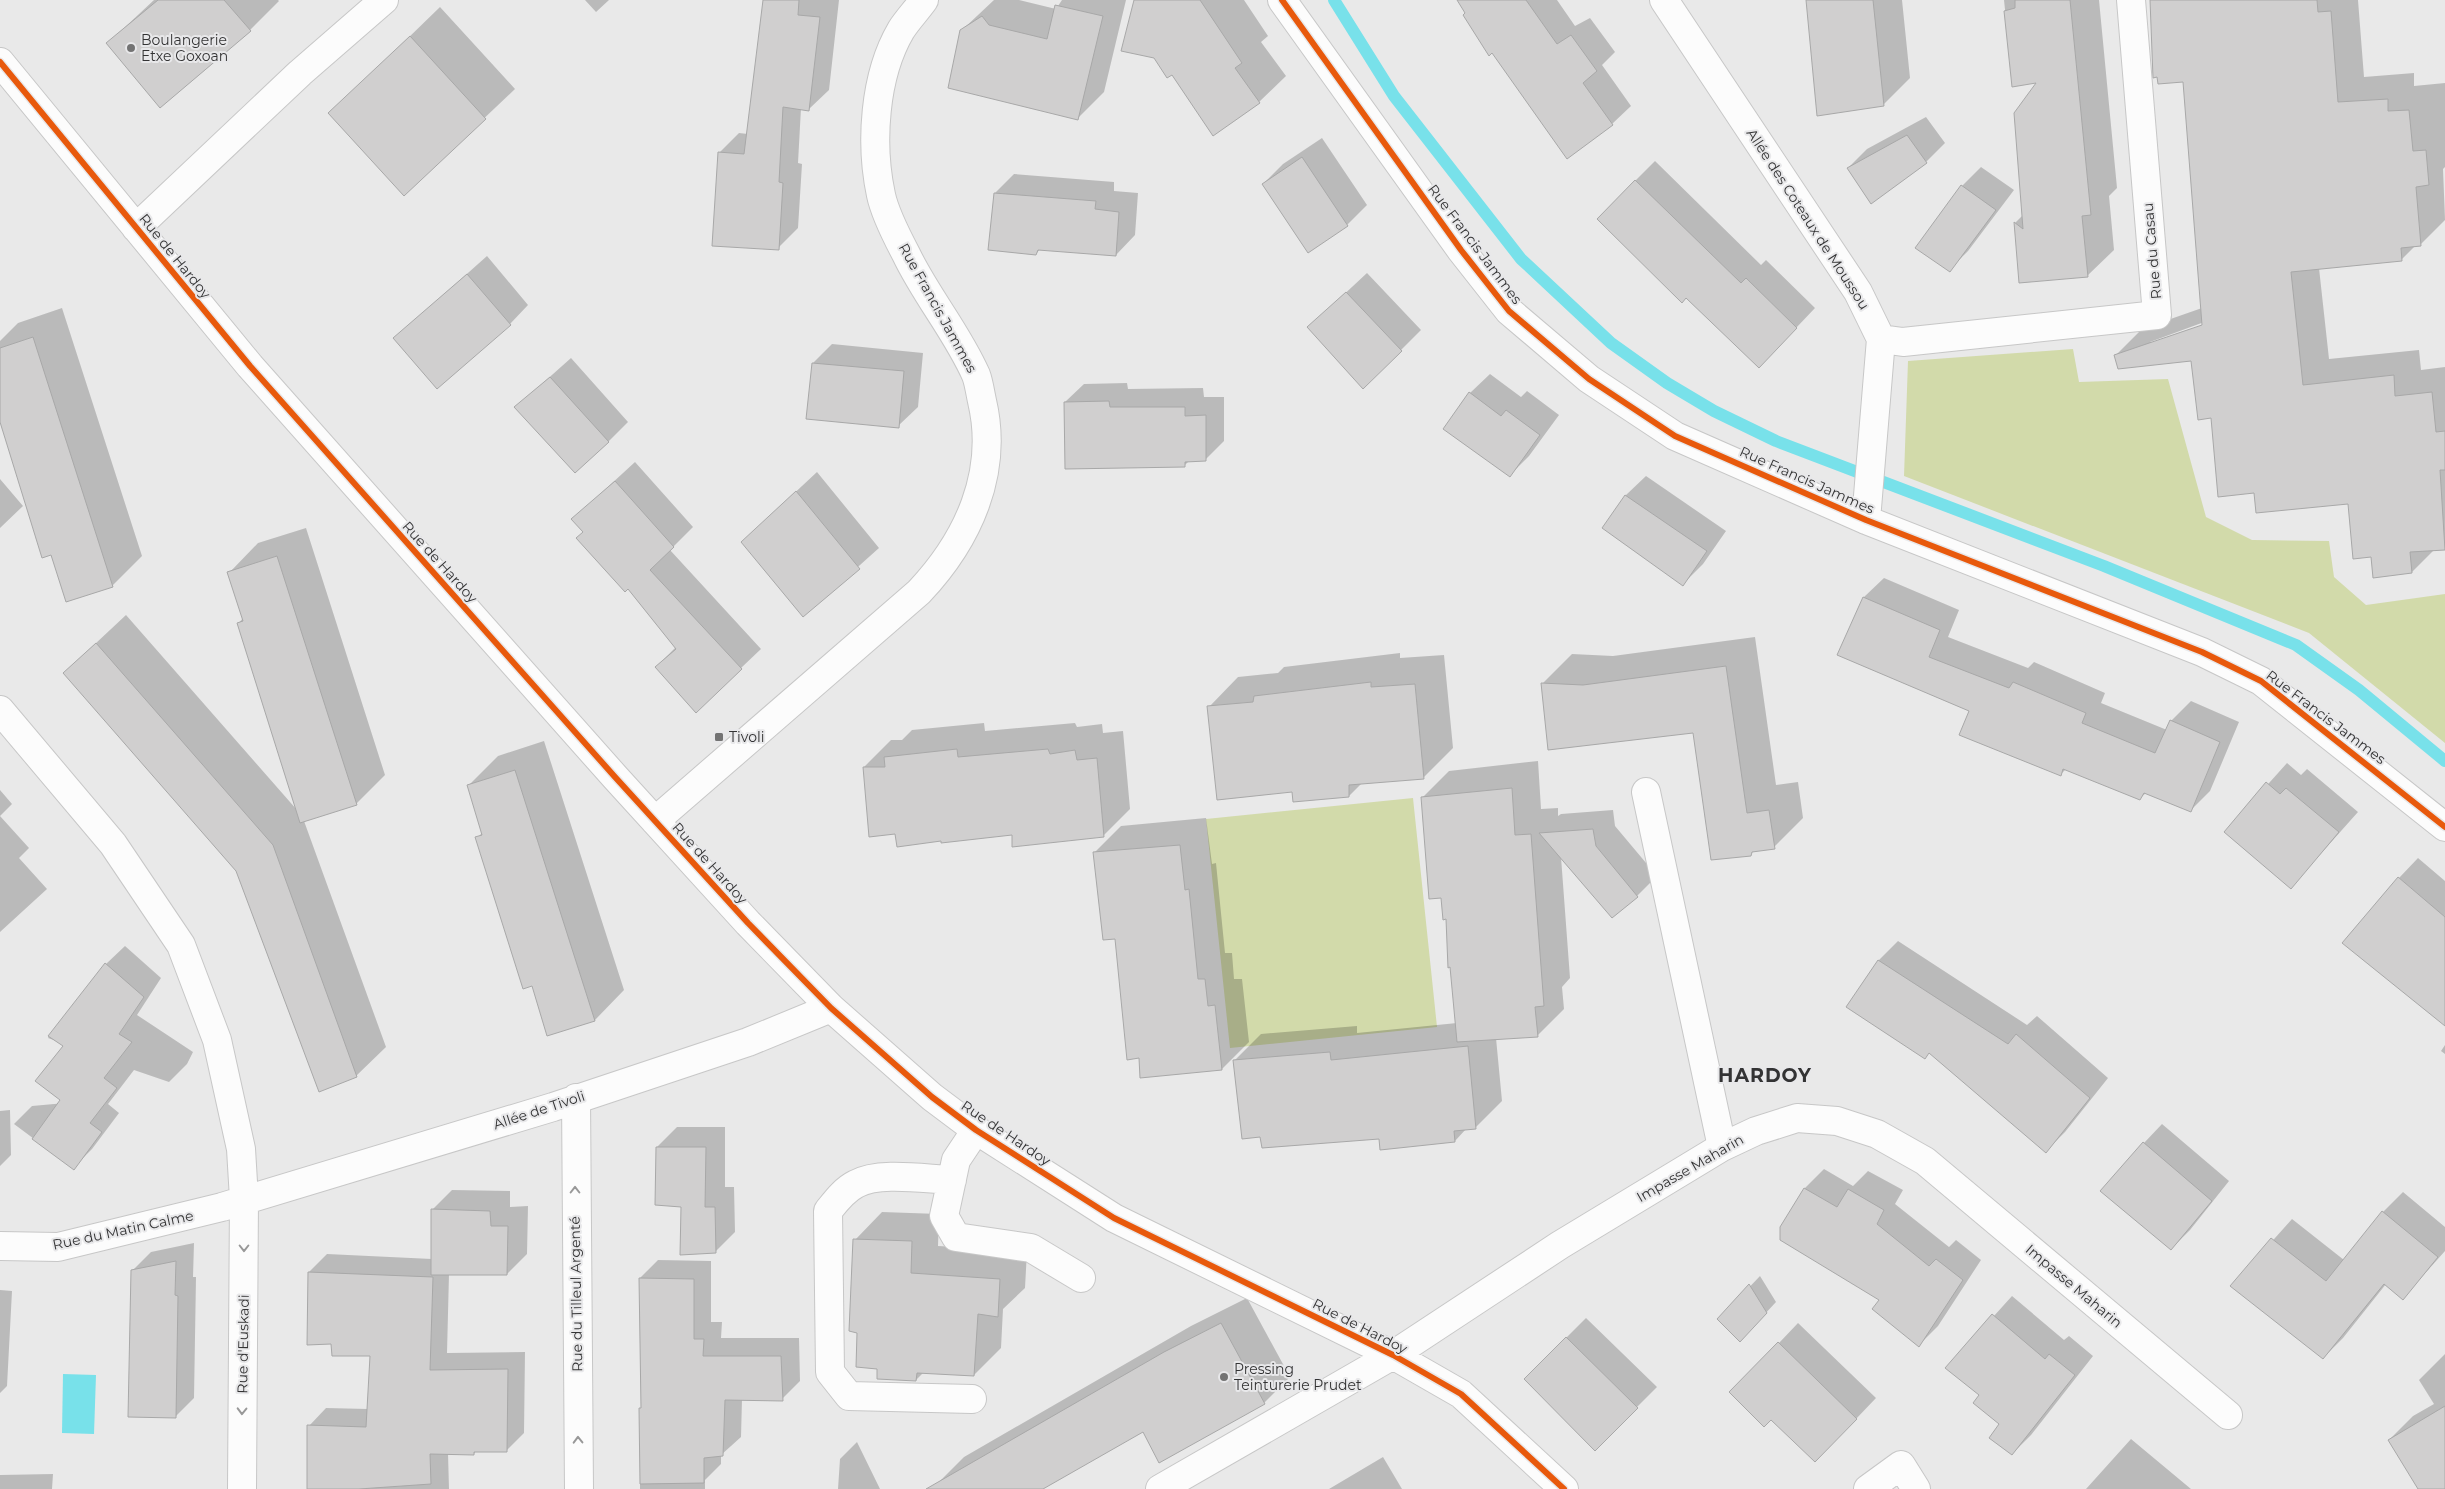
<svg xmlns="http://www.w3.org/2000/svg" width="2445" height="1489" font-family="Montserrat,sans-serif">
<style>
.green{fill:#d2daaa}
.water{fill:#78e1ea}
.shadow{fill:#0003;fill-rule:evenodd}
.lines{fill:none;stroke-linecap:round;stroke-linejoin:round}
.stream{stroke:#78e1ea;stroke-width:12}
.building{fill:#d0cfcf;stroke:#a8a8a8}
.minor-casing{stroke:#c7c7c7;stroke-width:30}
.minor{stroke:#fcfcfc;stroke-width:28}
.cycleway-casing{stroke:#e8e8ea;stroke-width:9}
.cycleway{stroke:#e8590c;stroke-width:6}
.oneway{stroke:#989898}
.poi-dot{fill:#737373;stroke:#e8e8ea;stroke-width:2}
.labels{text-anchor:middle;stroke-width:4;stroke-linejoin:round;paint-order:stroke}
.poi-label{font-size:14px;fill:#333334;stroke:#e8e8ea;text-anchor:start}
.street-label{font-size:14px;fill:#333334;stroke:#e8e8ea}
.district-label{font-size:19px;font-weight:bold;letter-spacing:1px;fill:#333334;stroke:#e8e8ea}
</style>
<rect width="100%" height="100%" fill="#e9e9e9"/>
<path class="green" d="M2073,349L2079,382L2168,379L2206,517L2252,540L2329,541L2334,577L2366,605L2445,594V743L2309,633L1904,476L1908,361Z
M1413,798L1437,1027L1230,1048L1206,819Z"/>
<path class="water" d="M63,1374L96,1375L94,1434L62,1433Z"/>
<path class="shadow" d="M154,0H278L279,1L250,30L108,43Z
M585,0H609L596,12Z
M765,0H839L829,90L809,109L801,108L798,163L802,164L798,228L778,248L719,153L739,133L748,134Z
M994,0H1019L1056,9L1062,0H1126L1104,92L1078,118L961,31Z
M1135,0H1244L1268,36L1261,42L1286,76L1259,102L1172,74Z
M1459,0H1557L1575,26L1590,18L1615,52L1602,65L1631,106L1612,124L1468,12Z
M1807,0H1902L1910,78L1883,105Z
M2004,0H2099L2117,188L2109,196L2114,250L2087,276L2020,282L2015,223L2023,215L2039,81L2013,86Z
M2151,0H2358L2364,77L2414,73V86L2445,83V167L2443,169L2445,220L2420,245L2415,246L2401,260L2319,268L2329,359L2419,350L2421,370L2445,367V549L2434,550L2412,572L2372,556L2349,502L2255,491L2212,416L2192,359L2116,355L2142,329L2202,308L2184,80L2154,76ZM2207,321L2208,324L2157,342H2150Z
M440,7L515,89L439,161L370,75Z
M1926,117L1945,143L1926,162L1848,168L1867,149Z
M1322,138L1367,205L1347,225L1263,184L1283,164Z
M1655,161L1761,265L1766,260L1815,308L1778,347L1687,296L1598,218Z
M1981,167L2014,190L1968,251L1949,270L1962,186Z
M1014,174L1114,182V191L1138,193L1135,235L1116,255L1040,249L1036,254L995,193Z
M487,256L528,305L510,324L395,338Z
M1367,273L1421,330L1364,387L1309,327Z
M62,308L142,556L112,586L52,553L0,418V341L18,323Z
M832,344L923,353L918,407L898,426L813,363Z
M571,358L628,422L608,442L516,407Z
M1490,374L1521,397L1527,391L1559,415L1529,456L1510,475L1470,393Z
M1127,383L1128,389L1203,388L1204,397H1224V441L1205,460L1189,461L1185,465L1065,402L1084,384Z
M635,462L693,527L670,550L761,649L741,668L656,667L676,647L573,519Z
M817,472L879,548L803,616L742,542Z
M1646,476L1726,531L1703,564L1683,584L1604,527L1626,495Z
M0,479L23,506L0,528Z
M306,528L385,775L356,804L304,821L386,1047L356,1076L237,870L64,673L126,615L297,810L238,624L243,618L229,573L258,543Z
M1884,578L1959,610L1948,637L2028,668L2034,662L2105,693L2101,703L2167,730L2171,721L2191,701L2239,722L2210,791L2190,811L2146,793L2139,799L2066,769L2060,775L1970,710L1839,654L1864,597Z
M1755,637L1776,785L1798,782L1803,818L1774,847L1754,851L1750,854L1695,732L1543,683L1572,654L1613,656Z
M1400,653V658L1444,655L1453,748L1423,778L1362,783L1349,796L1293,790L1209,707L1238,677L1278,673L1284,667Z
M984,723L985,731L1075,723L1077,727L1102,724L1103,733L1123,731L1130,809L1103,836L1013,833L942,839L896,833L864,767L891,740H902L912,730Z
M544,741L624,990L595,1020L548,1034L533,985L477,838L483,832L469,785L498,756Z
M1538,761L1541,809L1558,808V816L1561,814L1613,810L1615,826L1657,876L1637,896L1561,857L1570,978L1562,987L1564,1009L1537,1036L1496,1038L1502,1101L1475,1128L1466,1129L1455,1141L1261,1136L1234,1061L1261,1034L1357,1026V1033L1457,1023L1447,918L1422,798L1449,771Z
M2287,763L2301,775L2307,769L2358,812L2291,887L2226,831Z
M0,790L12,804L0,816L29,848L19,858L47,889L0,932Z
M1206,818L1212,864L1216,863L1225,953H1232L1234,979H1242L1249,1042L1222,1069L1140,1057L1116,938L1094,853L1121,826Z
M2418,858L2445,881V1025L2344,943L2399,878Z
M1898,941L2027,1025L2037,1016L2108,1078L2065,1132L2046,1151L1930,1052L1848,1007L1879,960Z
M125,946L161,978L137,1015L193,1052L187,1064L169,1082L134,1070L108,1104L119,1113L92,1149L73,1168L14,1124L32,1106L65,1103L68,1045L48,1038L106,964Z
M2445,1045V1054L2441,1051Z
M10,1110L11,1155L0,1166V1111Z
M2162,1124L2229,1181L2190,1230L2171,1249L2144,1143Z
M677,1127H725V1187H734L735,1232L715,1252L682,1206L657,1147Z
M1824,1169L1853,1186L1868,1171L1903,1190L1895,1204L1949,1247L1956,1240L1981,1260L1938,1326L1919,1345L1881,1300L1782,1227L1805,1188Z
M452,1190L510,1191V1207L528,1206L527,1254L507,1274H449L447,1353L525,1352L524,1433L506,1451H476L474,1454L448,1453L449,1489H308L309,1426L326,1408L368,1409L371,1355L333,1343H308L309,1272L327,1254L432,1259V1210Z
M2403,1192L2445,1227V1251L2403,1298L2386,1284L2343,1338L2323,1358L2232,1286L2292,1219L2344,1260L2383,1212Z
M882,1212L939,1214L938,1246L1027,1251L1025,1288L1003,1309L1001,1348L974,1375L924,1372L916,1380L879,1367L859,1332L855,1240Z
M194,1243L193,1277H196L194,1398L176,1416L133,1270L151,1252Z
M658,1260L711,1261V1322H722L721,1338H799L800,1381L782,1399H742L741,1437L721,1455V1464L705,1480V1489H640V1409L642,1407L640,1278Z
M1760,1276L1776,1302L1750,1330L1719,1319Z
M0,1290L12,1291L7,1386L0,1393Z
M2012,1296L2064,1340L2069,1336L2093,1356L2031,1435L2012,1454L2001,1424L1981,1395L1947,1368Z
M1247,1298L1290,1377L1264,1403L1143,1430L1041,1489H941L938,1483L964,1457L1191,1326Z
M1586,1318L1657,1387L1595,1449L1566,1338Z
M1798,1323L1876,1398L1835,1441L1771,1418L1779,1343Z
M2445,1354V1489H2420L2389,1440L2413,1416L2434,1404L2419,1380Z
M2131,1439L2191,1489H2086Z
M857,1442L880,1489H838L840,1459Z
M1383,1457L1402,1489H1329Z
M53,1474L52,1489H0V1475Z"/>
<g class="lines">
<path class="stream" d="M1334,0L1394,96L1521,259L1611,343L1667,383L1714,411L1776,441L2104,566L2296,645L2359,690L2445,761"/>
</g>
<path class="building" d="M158,0H224L251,31L160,108L106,43Z
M763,0H799L798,15L820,17L809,111L783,107L779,182L783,183L779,250L712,246L718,152L744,154Z
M1134,0H1200L1242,63L1235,68L1260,103L1213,136L1172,75L1167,78L1154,58L1121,51Z
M1457,0H1526L1557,44L1571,35L1597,71L1583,83L1613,125L1567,159L1492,53L1489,56L1463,15L1465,13Z
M1806,0H1873L1884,106L1817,116Z
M2015,0H2070L2091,215L2082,216L2088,277L2019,283L2014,222L2023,229L2014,113L2036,83L2012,87L2004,11L2015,8Z
M2150,0H2317L2318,12L2331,11L2338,102L2388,99V111L2409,110L2413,151L2426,150L2429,185L2416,187L2421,246L2401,248L2402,261L2291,272L2303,385L2394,375L2395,396L2432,392L2436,432L2445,431V470H2440L2445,550L2410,552L2412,573L2373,578L2371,557L2353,559L2348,504L2256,513L2254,493L2218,497L2211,418L2198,420L2191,361L2118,369L2114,355L2202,325L2183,82L2158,84L2157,77L2153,78Z
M1055,5L1103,16L1078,120L948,88L960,30L982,16L989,25L1047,39Z
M410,36L486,119L404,196L328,113Z
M1907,135L1927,163L1871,204L1847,168Z
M1302,157L1348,226L1308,253L1262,184Z
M1635,180L1741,283L1746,278L1797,328L1759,368L1686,298L1682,303L1597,219Z
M1961,185L1996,210L1950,272L1915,248Z
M994,193L1096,201L1095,209L1119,212L1116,256L1038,250L1036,255L988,250Z
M467,274L511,325L437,389L393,338Z
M1346,292L1402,351L1363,389L1307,327Z
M33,337L113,587L66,602L51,555L42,558L0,422V348Z
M812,363L904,371L899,428L806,419Z
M550,377L609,442L575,473L514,407Z
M1469,392L1501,416L1506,410L1540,435L1510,477L1443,429Z
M1109,401L1110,407H1185V416L1206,415V461L1185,462V467L1065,469L1064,402Z
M615,481L674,547L650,570L742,669L696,713L655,667L676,649L628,589L625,592L576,538L583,532L571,519Z
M796,491L860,569L803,617L741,542Z
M1625,495L1707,551L1683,586L1602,528Z
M277,556L357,805L300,823L237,623L243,621L227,572Z
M1863,597L1940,630L1929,657L2009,688L2013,682L2086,713L2082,723L2155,753L2170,720L2220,742L2191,812L2144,793L2140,800L2063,769L2061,776L1959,735L1969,711L1837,655Z
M96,643L273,845L357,1077L319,1092L236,871L63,673Z
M1726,666L1747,813L1769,810L1775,849L1752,852L1751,856L1711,860L1693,733L1548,750L1541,683L1583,685Z
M1371,682V687L1415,684L1424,779L1349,785V797L1293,802L1292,792L1217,800L1207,706L1253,702L1254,696Z
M957,749L958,757L1048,749L1050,754L1075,750L1077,760L1097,758L1104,837L1012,847V835L941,843V841L897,847L895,834L869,837L863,767H885L884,757Z
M515,770L595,1021L547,1036L532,986L523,989L475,837L482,835L467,785Z
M2266,782L2280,794L2286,788L2339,832L2291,889L2224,832Z
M1512,788L1515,835L1531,834L1544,1006L1535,1007L1538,1037L1457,1042L1450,967L1448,968L1446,919L1443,920L1441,898L1429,899L1421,797Z
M1593,829L1596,846L1638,897L1612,918L1539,833Z
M1180,845L1185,890L1189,889L1198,979H1205L1208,1006L1215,1005L1222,1070L1140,1078L1139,1058L1127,1060L1115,939L1103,940L1093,852Z
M2398,877L2445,917V1026L2342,943Z
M1878,960L2008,1044L2016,1034L2090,1098L2046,1153L1929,1053L1925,1059L1846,1007Z
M105,963L144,997L119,1034L132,1042L104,1078L117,1088L90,1123L102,1132L74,1170L32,1139L60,1100L35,1081L63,1046L48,1036Z
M1468,1046L1476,1129L1454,1131L1455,1142L1380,1150L1379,1139L1262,1148L1260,1137L1242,1139L1233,1060L1330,1052L1331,1060Z
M2143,1142L2212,1201L2171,1250L2100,1191Z
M656,1147H706L705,1207H715L716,1253L680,1255L681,1207L655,1205Z
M1804,1188L1837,1207L1848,1189L1884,1210L1877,1224L1929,1266L1936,1259L1963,1280L1919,1347L1872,1309L1879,1300L1780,1240V1227Z
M431,1209L490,1211L491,1226H508L507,1275H431Z
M2382,1211L2438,1257L2403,1300L2384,1284L2323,1359L2230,1286L2271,1238L2326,1281Z
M853,1239L912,1241L911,1273L1000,1279L998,1317L978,1314L974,1376L917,1373L916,1381L877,1379V1369L856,1367L857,1333L849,1331Z
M176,1261L175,1295L178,1296L176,1418L128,1417L131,1270Z
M308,1272L433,1277L430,1370L508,1369L507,1452H474V1455L430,1454L431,1484L359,1489H307V1425L366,1427L370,1356H332L331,1344L307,1345Z
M639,1278L694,1279V1339H704L703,1356H781L783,1401L725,1400L723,1456L704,1458V1483L640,1484L639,1408H641Z
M1749,1284L1767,1313L1740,1342L1717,1319Z
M1992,1314L2045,1359L2049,1354L2075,1375L2012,1455L1989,1438L1999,1424L1973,1403L1979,1395L1945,1368Z
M1221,1323L1265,1404L1159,1463L1143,1432L1043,1489H926L1164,1352Z
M1566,1337L1638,1408L1595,1451L1524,1379Z
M1778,1342L1857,1419L1815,1462L1771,1420L1764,1427L1729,1392Z
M2445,1406V1489H2418L2388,1440Z"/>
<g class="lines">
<defs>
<path id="minor" d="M1282,0L1461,250L1509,311L1589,379L1675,436L1866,520L2202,652L2261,681L2445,827
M1664,0L1858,292L1881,339L1866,520
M0,62L250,366L615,777L748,923L831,1008L932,1097L976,1130L1114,1218L1393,1355L1461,1394L1564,1489
M136,228L300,73L384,0
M1881,339L1903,342L2157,315L2131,0
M0,710L113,844L181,945L217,1040L241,1149L244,1199L242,1489
M1646,792L1722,1147
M655,821L919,592C968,540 999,473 982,401C980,392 979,383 976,375C957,332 926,296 906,254C897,237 885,214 881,195C870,144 874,76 901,30C908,19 917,10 924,0
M576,1098L579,1489
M976,1130L956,1160L944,1216L956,1237L1031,1248L1081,1278
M952,1180C925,1179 879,1171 856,1184C844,1190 836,1201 828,1211L830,1372L849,1396L972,1399
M0,1246L58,1247L222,1207L553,1107L748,1042L831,1008
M1160,1489L1393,1355L1560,1245L1722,1147L1756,1131L1797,1118L1837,1121L1877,1134L1925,1161L2228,1415
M1868,1489L1901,1465L1916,1489"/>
</defs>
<use href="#minor" class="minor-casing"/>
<use href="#minor" class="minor"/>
<defs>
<path id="cycleway" d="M1282,0L1461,250L1509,311L1589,379L1675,436L1866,520L2202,652L2261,681L2445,827
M0,62L250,366L615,777L748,923L831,1008L932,1097L976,1130L1114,1218L1393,1355L1461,1394L1564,1489"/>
</defs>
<use href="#cycleway" class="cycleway-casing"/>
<use href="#cycleway" class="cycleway"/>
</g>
<defs><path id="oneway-chevron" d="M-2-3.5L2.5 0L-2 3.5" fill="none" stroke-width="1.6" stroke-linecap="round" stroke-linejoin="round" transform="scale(1.25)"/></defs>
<g class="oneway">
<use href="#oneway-chevron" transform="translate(575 1190) rotate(-90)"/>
<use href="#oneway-chevron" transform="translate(244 1248) rotate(90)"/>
<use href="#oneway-chevron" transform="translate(242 1411) rotate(91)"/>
<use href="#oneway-chevron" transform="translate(578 1440) rotate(-91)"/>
</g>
<g class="poi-dot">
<circle cx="131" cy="48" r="5"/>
<rect x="714" y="732" width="10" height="10" rx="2.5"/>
<circle cx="1224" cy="1377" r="5"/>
</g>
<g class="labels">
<g class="poi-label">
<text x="141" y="45">Boulangerie<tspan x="141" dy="16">Etxe Goxoan</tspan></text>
<text x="729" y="742">Tivoli</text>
<text x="1234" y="1374">Pressing<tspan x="1234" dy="16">Teinturerie Prudet</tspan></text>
</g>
<g class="street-label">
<text transform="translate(1808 219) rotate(57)" y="5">Allée des Coteaux de Moussou</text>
<text transform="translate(1475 244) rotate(53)" y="5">Rue Francis Jammes</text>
<text transform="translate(2152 251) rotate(-95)" y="5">Rue du Casau</text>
<text transform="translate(175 256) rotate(51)" y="5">Rue de Hardoy</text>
<text transform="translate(938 308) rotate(61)" y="5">Rue Francis Jammes</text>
<text transform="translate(1807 480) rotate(24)" y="5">Rue Francis Jammes</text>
<text transform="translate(440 562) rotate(48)" y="5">Rue de Hardoy</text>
<text transform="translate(2326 717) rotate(37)" y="5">Rue Francis Jammes</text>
<text transform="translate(710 863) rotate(48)" y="5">Rue de Hardoy</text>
<text transform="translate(539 1110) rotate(-18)" y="5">Allée de Tivoli</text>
<text transform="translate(1006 1133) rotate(34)" y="5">Rue de Hardoy</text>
<text transform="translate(1690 1168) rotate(-30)" y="5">Impasse Maharin</text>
<text transform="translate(123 1230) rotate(-12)" y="5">Rue du Matin Calme</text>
<text transform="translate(2074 1286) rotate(40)" y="5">Impasse Maharin</text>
<text transform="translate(576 1294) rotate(-91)" y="5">Rue du Tilleul Argenté</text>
<text transform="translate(1360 1326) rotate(27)" y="5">Rue de Hardoy</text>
<text transform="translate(243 1344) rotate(-89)" y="5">Rue d'Euskadi</text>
</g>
<g class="district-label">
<text x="1765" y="1082">HARDOY</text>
</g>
</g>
</svg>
